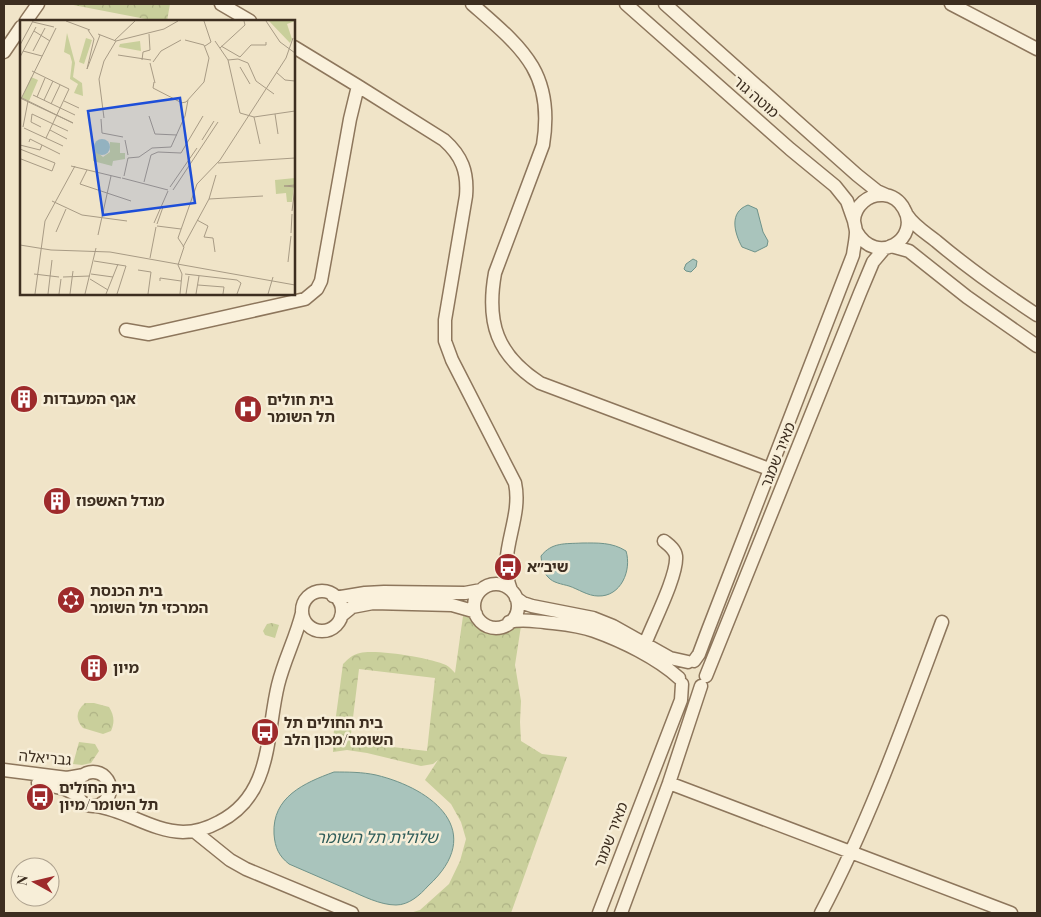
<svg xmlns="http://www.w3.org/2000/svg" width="1041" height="917" font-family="'Playfair Display','Noto Sans Hebrew',serif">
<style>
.park{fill:url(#park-crowns);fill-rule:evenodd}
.water{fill:#a9c4bc;stroke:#6f938a}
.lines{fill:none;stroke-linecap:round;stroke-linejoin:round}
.minor-casing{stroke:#8d765c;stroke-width:15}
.minor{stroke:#faf1dc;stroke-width:12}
.labels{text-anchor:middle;stroke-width:5;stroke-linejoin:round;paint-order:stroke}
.street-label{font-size:15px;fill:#3d2e20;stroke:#f7eed8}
.poi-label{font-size:15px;font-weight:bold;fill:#3d2e20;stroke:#f7eed8;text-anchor:start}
.water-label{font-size:16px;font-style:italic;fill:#2f5d5a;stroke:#f7eed8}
.inset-road{fill:none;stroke:#a89b85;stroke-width:1}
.view{fill:#1d4ed8;fill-opacity:0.15;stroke:#1d4ed8;stroke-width:2.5}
.inset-edge{fill:none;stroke:#3d2e20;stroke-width:2.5}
</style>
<defs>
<pattern id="park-crowns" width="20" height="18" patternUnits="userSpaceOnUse" patternTransform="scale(1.25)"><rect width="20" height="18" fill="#c9cf9b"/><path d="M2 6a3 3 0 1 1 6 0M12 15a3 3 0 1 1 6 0" fill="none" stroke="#aeb285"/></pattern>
</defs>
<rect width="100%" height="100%" fill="#f0e4c8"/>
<path class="park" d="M68,4H170L167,21H156Z
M463,616L521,626L515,665L521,701L520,722L521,741L542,754L567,757L511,913H410L420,910L449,884L460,861L466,839L461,822L451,804L425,780L438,760L433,764L421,766L367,753L347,750L333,752V738L343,664C349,658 352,655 360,653C376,649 431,658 446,665C450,667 452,670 455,673ZM359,669L435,678L427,751L350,742Z
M272,623L279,625L275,638L265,635L263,631L267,624Z
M85,703H94L109,707C114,715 115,722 111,731L103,734L83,728C75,719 76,711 85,703Z
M79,742L95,744L99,751L91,763L82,765L73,764Z"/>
<path class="water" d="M748,205L757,209L763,232L768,241L767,246L755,252L742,247C734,232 729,212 748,205Z
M693,259L697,261L696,267L691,272L686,271L684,269L686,264Z
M582,543C597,543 612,542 626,551C632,570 621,597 598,596C588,596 578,589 569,586C562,584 553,583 548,577C542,571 542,564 541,556C552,542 565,544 582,543Z
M334,772C348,772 362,772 376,775C434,789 487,832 428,886C420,895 409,905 396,905C380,905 363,896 349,890C329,881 309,873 289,864C279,856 275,848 274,834C272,797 304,783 334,772Z"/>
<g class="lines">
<defs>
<path id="minor" d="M221,4L250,21
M472,4C521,47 555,72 543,145L495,273C486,323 497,355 540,383L769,469
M626,4L790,149L835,186L847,201L854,221
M665,4L857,175L877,191L886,195
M951,4L1037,49
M26,21L38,4
M294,47L358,86L444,140C462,156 468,172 466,196L445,320V341L452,360L515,483C523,520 496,553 511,590
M4,52L21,27
M907,215C914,226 926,233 936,241C968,268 1002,292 1037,315
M891,246L909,251L967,297L1037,346
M126,330L149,334L305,299L317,289L321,281L350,119L358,86
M474 606a22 22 0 1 1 44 0a22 22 0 1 1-44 0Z
M302 611a20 20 0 1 1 40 0a20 20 0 1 1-40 0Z
M333,596L341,597L365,593L384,592L465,593L481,590
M516,598L523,603L532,606L593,618L613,626L670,658L688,662
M341,616L352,607L373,603L452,605L473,611L476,614
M509,622C521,619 532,621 544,622C560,624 578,625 594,631C622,641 657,658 679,678
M645,644C652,625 678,575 676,556C675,549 669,545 664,541
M694,661L699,654L708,630L853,255C854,247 856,239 856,232C856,228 854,224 854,220C855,206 868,194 883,195C892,195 900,201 904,209C921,238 877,268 856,231
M706,676L860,293L873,262L884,249
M4,770L67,778L84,775
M76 789a17 17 0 1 1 34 0a17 17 0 1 1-34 0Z
M38,783L65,789L77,795
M669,783L1011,913
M96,806C126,810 151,831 183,832C196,832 208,828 219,822C273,795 266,734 278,685C284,660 296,638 302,613
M194,831L230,860L246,869L352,913
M599,913L681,700L682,684
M621,913L669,783L701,686
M821,913C870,820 905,721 942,622"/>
</defs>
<use href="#minor" class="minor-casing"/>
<use href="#minor" class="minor"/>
</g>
<defs>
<symbol id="building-disc" viewBox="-11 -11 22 22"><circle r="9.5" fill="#9e2a2b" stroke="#f7eed8"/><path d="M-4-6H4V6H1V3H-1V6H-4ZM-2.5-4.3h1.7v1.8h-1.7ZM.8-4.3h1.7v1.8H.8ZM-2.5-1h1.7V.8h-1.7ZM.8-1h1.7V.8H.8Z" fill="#fff"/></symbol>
<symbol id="hospital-disc" viewBox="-11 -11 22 22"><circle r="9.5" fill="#9e2a2b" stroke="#f7eed8"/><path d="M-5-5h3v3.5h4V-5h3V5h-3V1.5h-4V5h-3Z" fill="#fff"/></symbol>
<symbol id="bus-disc" viewBox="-11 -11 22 22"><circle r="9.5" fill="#9e2a2b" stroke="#f7eed8"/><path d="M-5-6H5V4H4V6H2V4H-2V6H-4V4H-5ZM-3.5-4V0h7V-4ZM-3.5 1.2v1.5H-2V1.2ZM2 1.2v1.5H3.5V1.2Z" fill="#fff"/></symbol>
<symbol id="synagogue-disc" viewBox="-11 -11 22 22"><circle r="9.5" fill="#9e2a2b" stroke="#f7eed8"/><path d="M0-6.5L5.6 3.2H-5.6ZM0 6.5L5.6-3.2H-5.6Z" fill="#fff"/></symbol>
</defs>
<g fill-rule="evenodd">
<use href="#building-disc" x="8" y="383" width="32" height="32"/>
<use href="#hospital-disc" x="232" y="393" width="32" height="32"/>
<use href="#building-disc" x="41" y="485" width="32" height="32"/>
<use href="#bus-disc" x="492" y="551" width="32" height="32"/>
<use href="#synagogue-disc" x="55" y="584" width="32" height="32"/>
<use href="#building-disc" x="78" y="652" width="32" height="32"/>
<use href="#bus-disc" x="249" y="716" width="32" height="32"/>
<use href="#bus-disc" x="24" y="781" width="32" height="32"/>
</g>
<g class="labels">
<g class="street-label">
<text transform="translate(756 97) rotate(41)" y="5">מוטה גור</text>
<text transform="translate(778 455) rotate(-68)" y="5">מאיר שמגר</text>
<text transform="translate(45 758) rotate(5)" y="5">גבריאלה</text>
<text transform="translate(611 835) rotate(-69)" y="5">מאיר שמגר</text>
</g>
<g class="poi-label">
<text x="43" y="404">אגף המעבדות</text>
<text x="267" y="405">בית חולים<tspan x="267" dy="17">תל השומר</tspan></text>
<text x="76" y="506">מגדל האשפוז</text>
<text x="527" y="572">שיב״א</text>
<text x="90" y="596">בית הכנסת<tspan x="90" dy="17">המרכזי תל השומר</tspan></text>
<text x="113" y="673">מיון</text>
<text x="284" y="728">בית החולים תל<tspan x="284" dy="17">השומר/מכון הלב</tspan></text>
<text x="59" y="793">בית החולים<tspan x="59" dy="17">תל השומר/מיון</tspan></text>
</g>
<g class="water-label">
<text x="377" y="843">שלולית תל השומר</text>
</g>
</g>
<g transform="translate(20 20)">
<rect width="275" height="275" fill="#f0e4c8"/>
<path d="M66,18L72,20L64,44L59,42ZM275,158L272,182H267L266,173L256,174L255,160Z" fill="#c9cf9b"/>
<path d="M249,1H275L267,4L272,19L270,23ZM47,13L55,43L53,57L62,63L63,76L54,73L58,64L50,59L52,42L50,35L44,32ZM120,21L121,31L99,27L100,24ZM11,57L18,60L9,81L2,78ZM90,122L100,123V133H105V139L93,141L92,146L73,141V129L83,137L90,132Z" fill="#c9cf9b"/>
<path d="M74 127a8 8 0 1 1 16 0a8 8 0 1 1-16 0Z" fill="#a9c4bc"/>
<path class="inset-road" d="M46,1L70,10M184,1L191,22L185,26M246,1L260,22L275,33M13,2L34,7M68,10L74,19L67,49L80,15M14,11L30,21M78,14L96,21M94,21L115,1M195,21L208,40L220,93L234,97L275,91M0,25L13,1M201,26L220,37L231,25H246V22M200,28L225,5L224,1M3,31L22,36M13,31L25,8M98,35L131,40M0,37L16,7M122,40L123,32L130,30L129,14M208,40L218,39L228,43L236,61L254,74M133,42L141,31L161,20M130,43L135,63M220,47L230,64M12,51L49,69L26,118M256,52L265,60L275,61M134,62L133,68L162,83M13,75L55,95M0,77L53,103L0,78M17,77L25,58M1,79L36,8M24,80L33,61M44,81L59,88M161,83L166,82L184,62L189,38L184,25L165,20M31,84L40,65M255,94L258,114M129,96L135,114L157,115M234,97L240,124M84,98L79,59L84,41L96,21L144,9L158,1M81,99L82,113L103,117M3,107L8,81M21,107L11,102L12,94L48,111M4,108L43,126M30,110L47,119M105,120L108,135M182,120L194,101M9,122L10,119L40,134M0,125L20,130L22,125M0,129L35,143L32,151L1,139M108,138L119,137L132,128L151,127L165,96L168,80M198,143L275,138M51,146L101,158M67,150L60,164L111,181M104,156L108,138M102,158L148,170M124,162L131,135L138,132L161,133L183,96M275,165L264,166L275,167M150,167L177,128M153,170L198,102M189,179L243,176M32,181L62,195L107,201M272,191L275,167M177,200L188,206L184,217L193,218L195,232M134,203L148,171M137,204L143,187M137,206L161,209M36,212L46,189M271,213L272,194M78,215L91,156M0,225L31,230L90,232L275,265M163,227L189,179L196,155M130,238L136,207M74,241L106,246L97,274M268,242L271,216M118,250L131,252L128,274M14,254L39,257M71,254L93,257M165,254L217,260L221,263L217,274M43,257L70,256M70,259L88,270M140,261V258L161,261M178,265L204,267L203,274M15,274L25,201L55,146M28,274L32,240M39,274L41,259M50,274L53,251M65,274L76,228M86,274L98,244M160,274L162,254L158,245L164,227L158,218L177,164L200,140L266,38L273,18M166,274L169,256M176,274L179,256M248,274L253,257"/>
<path class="view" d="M160,78L175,183L83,195L68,91Z"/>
<rect width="275" height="275" class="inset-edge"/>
</g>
<rect width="1041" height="917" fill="none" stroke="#3d2e20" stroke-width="10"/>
<g transform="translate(35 882) rotate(278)"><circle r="24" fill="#f7eed8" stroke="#ada18e"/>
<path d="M0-4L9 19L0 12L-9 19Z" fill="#9e2a2b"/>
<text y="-8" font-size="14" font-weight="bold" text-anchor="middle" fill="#3d2e20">N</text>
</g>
</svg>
